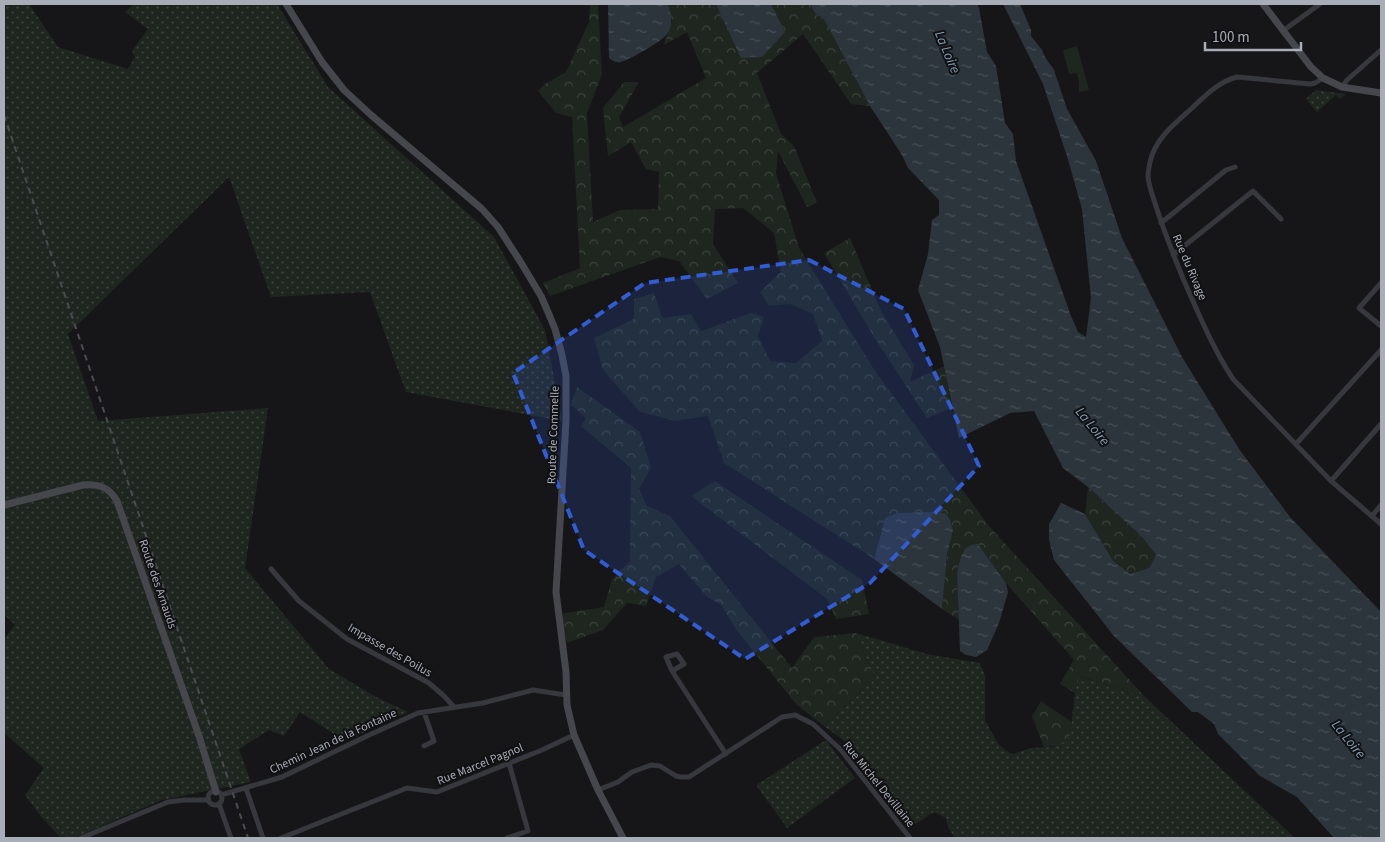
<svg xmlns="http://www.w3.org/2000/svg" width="1385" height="842" font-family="'Source Sans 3',sans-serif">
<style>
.green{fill:url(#green-dots)}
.forest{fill:url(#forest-crowns)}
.pitch{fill:#1e261f}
.water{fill:url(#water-ripples)}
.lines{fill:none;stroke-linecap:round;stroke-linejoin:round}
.street{stroke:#37383d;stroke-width:5}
.secondary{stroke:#45474d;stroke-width:7}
.rail{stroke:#4a4c52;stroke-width:2;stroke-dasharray:6 5;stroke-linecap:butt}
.marked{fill:#325cd3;fill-opacity:0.2;stroke:#325cd3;stroke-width:4;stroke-dasharray:10 6;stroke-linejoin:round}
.labels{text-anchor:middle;stroke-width:4;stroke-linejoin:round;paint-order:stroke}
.street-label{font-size:12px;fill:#a8adb8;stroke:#111113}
.water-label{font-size:14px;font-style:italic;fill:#7f9bb3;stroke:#111113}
</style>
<defs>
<pattern id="green-dots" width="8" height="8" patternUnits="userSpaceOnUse" patternTransform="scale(1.25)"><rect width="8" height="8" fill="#1e261f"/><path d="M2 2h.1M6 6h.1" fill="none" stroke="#3c433d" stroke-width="1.8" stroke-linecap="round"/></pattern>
<pattern id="forest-crowns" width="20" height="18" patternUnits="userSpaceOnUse" patternTransform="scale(1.25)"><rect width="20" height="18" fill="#1e261f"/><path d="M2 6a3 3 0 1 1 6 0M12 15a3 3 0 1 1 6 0" fill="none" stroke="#3c433d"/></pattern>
<pattern id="water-ripples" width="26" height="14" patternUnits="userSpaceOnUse" patternTransform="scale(1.25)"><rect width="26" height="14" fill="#2c353c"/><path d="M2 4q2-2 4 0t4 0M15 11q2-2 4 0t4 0" fill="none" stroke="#485056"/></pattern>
</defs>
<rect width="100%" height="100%" fill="#161618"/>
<path class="green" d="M4,4H29L58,47L128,69L135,57L132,51L148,29L125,12L134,4H277L328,87L494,237L545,330L562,421L406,392L370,292L271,297L229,177L68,334L98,421L268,408L245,568L329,669L378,698L408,712L345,741L300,712L284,736L269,730L239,749L251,782L162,800L74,838L59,836L39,814L25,795L44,768L4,733V639L15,625L4,615Z
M1316,90L1346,94L1340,99L1336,95L1317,112L1306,99Z
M856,633L927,654L980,663L985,676V720L998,744L1008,752L1013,754L1031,748L1053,747L1063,742L1070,734L1075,693L1078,676L1145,697L1295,838H955C951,832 946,825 946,818L934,812L914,825L846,742L824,726L875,678Z
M826,740L855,778L787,828L756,785Z"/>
<path class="forest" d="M590,4H598L602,74L587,113L593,222L620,210L658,209L659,172L646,169L631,142L608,156L603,108L624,82H639L619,117L623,127L706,78L687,32L664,45L672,21L668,4H716L742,58L785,32L771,4H810L815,13L824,19L870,106L851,104L803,34L757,73L781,134L794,146L817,203L807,207L778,151L776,173L799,248L875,371L989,526L1145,697L1079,676L1075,693L1060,684L1074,660L1006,583L978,544L961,556L957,573L959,620L942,609L947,555L953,530L885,518L874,559L724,463L708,416L675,421L640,412L603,370L594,338L634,319V299L654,293L662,318L691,314L701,331L751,313L764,317L758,336L770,361L796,363L822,341L813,314L790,304L769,306L760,292L781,272L774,233L743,208L715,209L713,244L738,283L707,299L679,261L660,257L550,296L543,283L580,268L572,117L556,113L538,91L545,84L566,72L589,22Z
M850,238L881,311L914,365L910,382L944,366L952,408L927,418L874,337L824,253Z
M577,387L640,432L651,468L639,489L647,506L670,516L792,668L814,637L856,633L875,678L824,726L796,704L738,632L721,605L706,596L679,564L656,577L646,606L627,603L603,630L567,643L560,614L604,607L612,579L630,561L631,468L581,426L586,418L571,405Z
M715,481L862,580L869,614L836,619L827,599L691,496Z
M1088,487L1143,538L1156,555L1149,568L1130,574L1113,561L1085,514Z
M1041,701L1072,722C1071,726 1071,731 1070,735C1065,744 1054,747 1044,747L1032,716Z"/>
<path class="pitch" d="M1077,46L1089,90L1079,92V82L1077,73L1069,74L1063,50Z"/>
<path class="water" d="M608,4H668C671,15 674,24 667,34C664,40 626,62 620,62C615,63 612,60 609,58Z
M716,4H771L785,32L762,57L741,58Z
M810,4H977L979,8L987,52L996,66L1005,123L1013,134L1016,161L1071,316L1078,332L1086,337L1091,298L1082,209L1067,156L1043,84L1003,4H1020L1031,30V36L1042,50L1045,57L1054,70L1067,109L1096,161L1122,238L1182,357L1239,449L1290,517L1381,612V838H1334L1297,797L1260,776L1218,734L1214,724L1198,712H1192L1114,636L1054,560L1049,540V524L1061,503L1085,514L1113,561L1130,574L1149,568L1156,555L1143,538L1088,487L1063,468L1034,411L1010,413L959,438L940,347L918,290L928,254L932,220L939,215V200L908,168L902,155L870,106L824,19L815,13Z
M931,512L945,513L950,520L953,530L947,555L942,609L874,559L885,518L898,513Z
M978,544L1006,583L1008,592L999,623L987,650L976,657L966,655L960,651L957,573L961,556L966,548L971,545Z"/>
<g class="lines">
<path class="street" d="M1284,30L1320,4
M1323,78L1315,83L1310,84L1237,77C1218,82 1205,96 1191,109C1174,124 1155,139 1150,162C1149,167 1148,172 1148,177C1149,187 1153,197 1156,206C1164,232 1174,256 1184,281C1199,314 1213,349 1233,379L1331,481L1381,524
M1342,87L1347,80L1381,50
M1161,223L1226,170L1235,167
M1173,255L1253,191L1281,219
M1381,283L1359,308L1381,326
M1296,444L1381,350
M1331,481L1381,424
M1372,516L1381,505
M271,569L299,601L347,639L429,683L444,696L454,707
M672,671L666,657L677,654L684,664L672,671L726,754
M424,712L434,741L424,746
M246,788L263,838
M598,790L618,782L632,772L651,765L660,766L676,776L681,777H689L782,717L795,715L813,724L841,750L910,838
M208 798a7 7 0 1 1 14 0a7 7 0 1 1-14 0Z
M221,795L282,777L367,736L418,713L483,703L533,690L566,695
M219,804L231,838
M81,838L168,802L184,800H209
M281,838L407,788L437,792L542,750L574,735
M507,838L528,831L509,763"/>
<path class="secondary" d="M286,4L322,62L344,90L371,115L482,209L498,227L520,261L541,296L548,312L555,329L562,355L566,376V421L556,592L566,672L567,705L574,735L598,790L623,838
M1263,4L1311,67L1323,78L1342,87L1381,93
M4,505L83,485C99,484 109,487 117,501L199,736L216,792"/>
<path class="rail" d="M4,115L248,838"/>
</g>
<path class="marked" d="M809,260L904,309L979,466L870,583L745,659L584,550L513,373L645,283Z"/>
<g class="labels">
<g class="street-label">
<text transform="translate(1190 267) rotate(67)" y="4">Rue du Rivage</text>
<text transform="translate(553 435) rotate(-88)" y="4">Route de Commelle</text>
<text transform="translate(158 584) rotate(71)" y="4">Route des Arnauds</text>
<text transform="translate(390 650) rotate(30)" y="4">Impasse des Poilus</text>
<text transform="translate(333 741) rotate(-25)" y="4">Chemin Jean de la Fontaine</text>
<text transform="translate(480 764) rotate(-22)" y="4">Rue Marcel Pagnol</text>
<text transform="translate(879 784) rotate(51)" y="4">Rue Michel Devillaine</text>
</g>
<g class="water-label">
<text transform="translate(948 52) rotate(67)" y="5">La Loire</text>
<text transform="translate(1093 426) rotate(51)" y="5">La Loire</text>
<text transform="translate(1349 739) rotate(51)" y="5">La Loire</text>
</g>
</g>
<rect width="1385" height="842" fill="none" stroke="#a8adb8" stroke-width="10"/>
<path d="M1205 42v8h96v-8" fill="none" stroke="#a8adb8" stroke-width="2.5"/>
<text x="1212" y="42" font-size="15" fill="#a8adb8" stroke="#111113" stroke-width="4" paint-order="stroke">100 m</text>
</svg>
